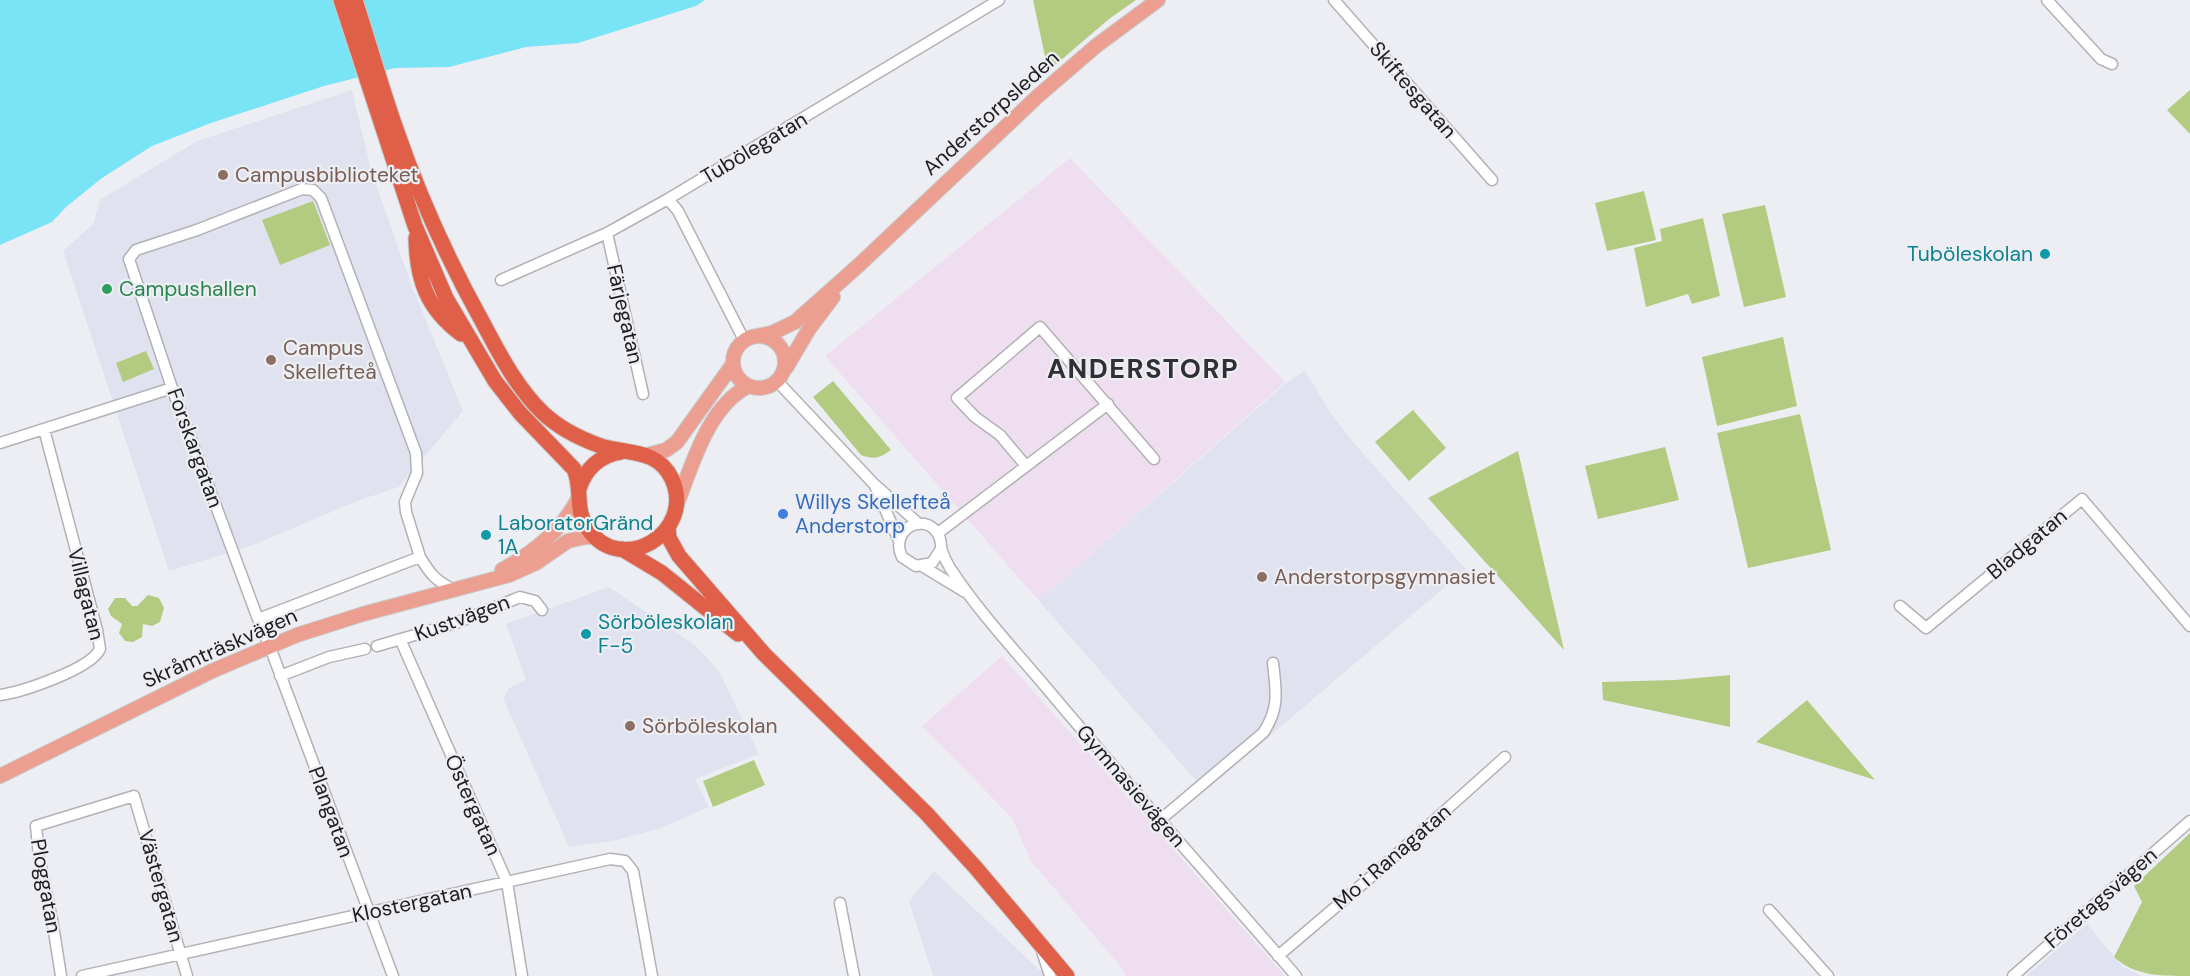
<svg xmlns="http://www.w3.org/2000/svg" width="2190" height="976" font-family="'DM Sans',sans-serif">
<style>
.commercial{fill:#efdef0}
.built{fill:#e0e3ef}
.green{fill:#b2cb81}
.water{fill:#79e4f5}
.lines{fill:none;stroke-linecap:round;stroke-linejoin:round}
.minor-casing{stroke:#b1b1b6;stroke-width:13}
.major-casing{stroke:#c9c9c9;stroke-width:16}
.highway-casing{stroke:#c9c9c9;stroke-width:17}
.minor{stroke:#fff;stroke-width:10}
.major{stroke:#ec9f91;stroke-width:14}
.highway{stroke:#e05f48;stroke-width:15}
.education-dot{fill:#8d6e63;stroke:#edeef3;stroke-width:2}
.culture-dot{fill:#0f9aa8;stroke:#edeef3;stroke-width:2}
.leisure-dot{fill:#2e9e5b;stroke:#edeef3;stroke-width:2}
.shop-dot{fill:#3f7fe0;stroke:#edeef3;stroke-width:2}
.labels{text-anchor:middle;stroke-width:4.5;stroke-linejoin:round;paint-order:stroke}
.street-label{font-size:21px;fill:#1e1e20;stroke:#edeef3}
.education-label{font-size:21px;fill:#785e54;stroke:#edeef3;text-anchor:start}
.culture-label{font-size:21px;fill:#0d838f;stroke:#edeef3;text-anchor:start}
.leisure-label{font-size:21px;fill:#27864d;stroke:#edeef3;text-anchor:start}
.shop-label{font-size:21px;fill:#366cbe;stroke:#edeef3;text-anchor:start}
.district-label{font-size:27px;font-weight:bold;letter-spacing:1.5px;fill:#303034;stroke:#edeef3}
</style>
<rect width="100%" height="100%" fill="#edeef3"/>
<path class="commercial" d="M1070,158L1285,382L1039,601L825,356Z
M1002,656L1094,759L1285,976H1126L1121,967L1031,861L1012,818L922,726Z"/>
<path class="built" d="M352,90L371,170L411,284L463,411L399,487L360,500L248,547L169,571L63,251L93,224L100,200L197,141Z
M1305,371L1332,415L1354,443L1466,569L1205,791L1039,601L1286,383Z
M609,587L695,645L719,671L759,754L695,779L709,807L659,829L612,841L569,847L503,698L509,688L526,680L506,624Z
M934,871L1046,976H933L909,901Z
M2087,924L2123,967L2142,976H2026Z"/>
<path class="green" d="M1033,0H1136L1109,19L1054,66L1046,61Z
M2190,90V134L2167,110Z
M1644,191L1656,240L1607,251L1595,203Z
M313,201L330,245L280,265L262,220Z
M1765,205L1786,297L1744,307L1722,214Z
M1703,218L1720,296L1692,304L1688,294L1646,307L1634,248L1662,241L1660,229Z
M1783,337L1797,406L1717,426L1702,357Z
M146,351L154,369L123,382L116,363Z
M833,381L891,450C880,458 874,460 861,455L813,397Z
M1413,410L1446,448L1409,481L1375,442Z
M1800,414L1831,550L1748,568L1717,433Z
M1665,447L1679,500L1598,519L1585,466Z
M1518,451L1564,650L1428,498Z
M148,595L159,598L164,608L160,622L152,626L143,624L142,637L133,642L125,641L119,633L122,624L111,616L108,609L115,598H125L132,606H137Z
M1730,675V727L1603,700L1602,682L1675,680Z
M1807,700L1875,780L1756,742Z
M754,760L765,785L713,807L703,781Z
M2190,833V976C2161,976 2134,976 2114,957L2142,902L2134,886Z"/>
<path class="water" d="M0,0H705L696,6L578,43L526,47L449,67L395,68L324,86L211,123L152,146L102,178L66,207L52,222L0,245Z"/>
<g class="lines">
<defs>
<path id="minor" d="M1334,0L1492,180
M2047,0L2101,59L2112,64
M668,199L678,211L744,340
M607,233L643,394
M501,280L607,233L668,199L999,0
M777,381L873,483L919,524
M0,443L172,388
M1026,466L1000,435L975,417L957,398L1040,327L1154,459
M875,486L899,541
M938,533L1108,404
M941,549L932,563L916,566L902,557C889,531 923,510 938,534C942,540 940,546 942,551C944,557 947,563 950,568C980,614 1020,656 1055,698C1134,792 1216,883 1296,976
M420,557C431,575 435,580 454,590
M922,566L965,592
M1900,606L1926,628L2082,499L2190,626
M258,619L420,557L406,512L405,502L417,473L416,453L321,198L313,190L302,189L197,230L136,250L129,259L172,388L258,619L270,647L393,976
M401,641L507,882L522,976
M377,646L456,623L520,597L535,601L542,610
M280,676L329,657L365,649
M0,695C22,692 91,669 100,649L97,630L44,429
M1160,820L1263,733C1280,708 1276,691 1273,663
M840,903L854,976
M1769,910L1828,976
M1042,951L1050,976
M1278,956L1379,870L1505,757
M61,976L53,925L39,856L36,826L134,796L187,976
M82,976L610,859L625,861L633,871L652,976
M2013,976L2190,821"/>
<path id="major" d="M733 362a26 26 0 1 1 52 0a26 26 0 1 1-52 0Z
M757,336L772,333L795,322L859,265L1038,96L1096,46L1158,0
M786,368L809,329L833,297
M647,455L666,450L677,442L733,364
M676,507C691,468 708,405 749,386
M502,570C533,553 561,531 578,499
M0,776L212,671L297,635L363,614L509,575L536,563L568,541L585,537H594"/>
<path id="highway" d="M341,0L415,226L446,298L495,381L520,413L574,469C583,489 574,510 588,529C621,577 696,533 672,479C657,447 625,455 598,445C579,438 558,427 543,413C517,388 500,355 483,323C449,262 419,196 396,129C381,87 369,43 355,0
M416,238C417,279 426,308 461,334
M579,489C585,469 600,455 621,452
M668,527L669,538L679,556L764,654L926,813L976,868L1067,976
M622,549L662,573L738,634"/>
</defs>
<use href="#minor" class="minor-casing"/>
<use href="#major" class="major-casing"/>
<use href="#highway" class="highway-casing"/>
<use href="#minor" class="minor"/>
<use href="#major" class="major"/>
<use href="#highway" class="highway"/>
</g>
<g class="education-dot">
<circle cx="223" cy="175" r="6"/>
<circle cx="271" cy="360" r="6"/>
<circle cx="1262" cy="577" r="6"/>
<circle cx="630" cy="726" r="6"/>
</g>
<g class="culture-dot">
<circle cx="2045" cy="254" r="6"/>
<circle cx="486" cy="535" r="6"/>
<circle cx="586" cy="634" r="6"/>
</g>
<circle class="leisure-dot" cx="107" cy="289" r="6"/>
<circle class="shop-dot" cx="783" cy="514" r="6"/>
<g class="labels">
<g class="street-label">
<text transform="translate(1413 90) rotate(49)" y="7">Skiftesgatan</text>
<text transform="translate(991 113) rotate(-42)" y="7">Anderstorpsleden</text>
<text transform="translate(754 148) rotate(-31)" y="7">Tubölegatan</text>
<text transform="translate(625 314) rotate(77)" y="7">Färjegatan</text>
<text transform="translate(195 448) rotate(70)" y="7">Forskargatan</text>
<text transform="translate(2027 544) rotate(-40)" y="7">Bladgatan</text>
<text transform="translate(86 594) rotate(76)" y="7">Villagatan</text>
<text transform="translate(462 618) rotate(-20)" y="7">Kustvägen</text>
<text transform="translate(220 648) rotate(-24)" y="7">Skråmträskvägen</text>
<text transform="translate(1131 786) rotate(49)" y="7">Gymnasievägen</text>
<text transform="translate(473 805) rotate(66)" y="7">Östergatan</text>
<text transform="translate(331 812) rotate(70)" y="7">Plangatan</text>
<text transform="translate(1392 857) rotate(-41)" y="7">Mo i Ranagatan</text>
<text transform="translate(46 886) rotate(80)" y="7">Ploggatan</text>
<text transform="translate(161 886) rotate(74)" y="7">Västergatan</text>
<text transform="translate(2101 898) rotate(-41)" y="7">Företagsvägen</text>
<text transform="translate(412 903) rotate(-12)" y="7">Klostergatan</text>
</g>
<g class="education-label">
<text x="235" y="182">Campusbiblioteket</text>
<text x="283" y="355">Campus<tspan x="283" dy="24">Skellefteå</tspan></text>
<text x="1274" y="584">Anderstorpsgymnasiet</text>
<text x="642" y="733">Sörböleskolan</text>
</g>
<g class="culture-label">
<text x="2033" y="261" text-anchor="end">Tuböleskolan</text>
<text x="498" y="530">LaboratorGränd<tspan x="498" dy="24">1A</tspan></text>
<text x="598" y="629">Sörböleskolan<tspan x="598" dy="24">F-5</tspan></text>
</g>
<g class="leisure-label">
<text x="119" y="296">Campushallen</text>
</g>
<g class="shop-label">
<text x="795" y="509">Willys Skellefteå<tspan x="795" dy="24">Anderstorp</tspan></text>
</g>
<g class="district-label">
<text x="1143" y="378">ANDERSTORP</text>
</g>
</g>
</svg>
